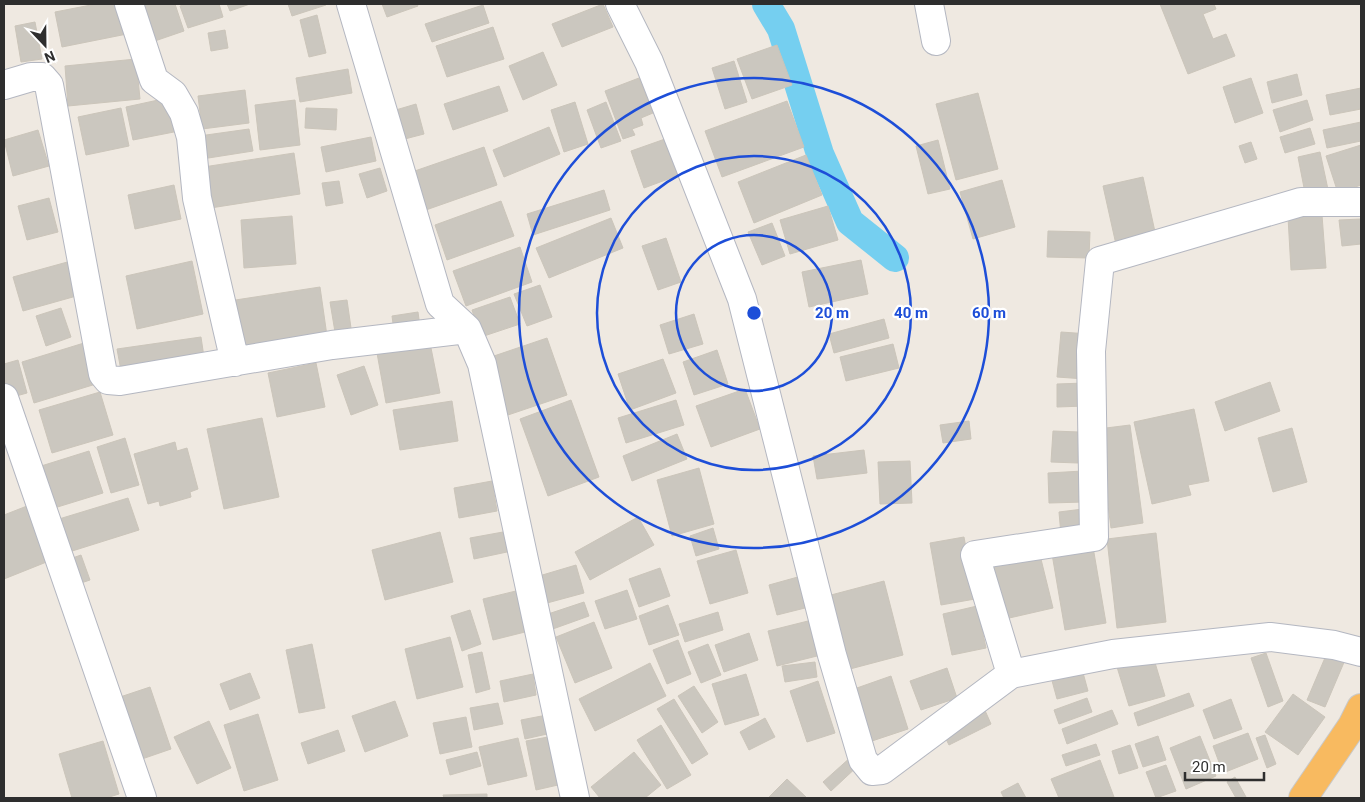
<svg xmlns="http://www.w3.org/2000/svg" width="1365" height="802" font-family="Roboto,sans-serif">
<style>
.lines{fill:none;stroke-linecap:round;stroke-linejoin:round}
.canal{stroke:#75cff0;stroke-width:28}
.building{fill:#cbc7bf;stroke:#cbc5ba}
.minor-casing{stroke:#b4b7c1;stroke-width:30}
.trunk-casing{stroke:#c9c9c9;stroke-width:30}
.minor{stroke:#fff;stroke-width:28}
.trunk{stroke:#f8ba60;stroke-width:28}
.ring{fill:none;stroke:#1d4ed8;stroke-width:2.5}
.centre{fill:#1d4ed8;stroke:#fff;stroke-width:2.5}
.ring-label{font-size:15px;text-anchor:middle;font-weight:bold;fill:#1d4ed8;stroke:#fff;stroke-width:4.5;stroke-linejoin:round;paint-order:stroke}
</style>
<rect width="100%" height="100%" fill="#efe9e1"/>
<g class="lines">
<path class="canal" d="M766,4L781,29L820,154L850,222L895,258"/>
</g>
<path class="building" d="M96,4H121L127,34L62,47L55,12Z
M133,4H175L184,31L146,44Z
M186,4H219L223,17L188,28L180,6Z
M227,4H250L230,11Z
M288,4H326V5L292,16Z
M382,4H417L418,6L387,17Z
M603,4L613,27L562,47L552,24Z
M1160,4H1214L1216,9L1203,14L1213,39L1226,34L1235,56L1188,74Z
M483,5L489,23L432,42L425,24Z
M317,15L326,53L309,57L300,20Z
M35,22L42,59L21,62L15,26Z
M493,27L504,59L447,77L436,46Z
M225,30L228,48L211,51L208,33Z
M777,45L792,85L752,99L737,59Z
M543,52L557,85L523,100L509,66Z
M136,59L140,99L68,106L65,66Z
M734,61L747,102L725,109L712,68Z
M348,69L352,93L300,102L296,78Z
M1297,74L1302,95L1272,103L1267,82Z
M639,78L653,113L641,118L643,125L632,129L635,135L623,139L605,91Z
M1251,78L1263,113L1235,123L1223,87Z
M499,86L508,111L453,130L444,104Z
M1361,88V109L1330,115L1326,95Z
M245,90L249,123L202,129L198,96Z
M978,93L998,169L956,180L936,104Z
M172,97L179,131L133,140L126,107Z
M295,100L300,145L260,150L255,105Z
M1307,100L1313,120L1280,132L1273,110Z
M787,101L804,147L722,177L705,131Z
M575,102L588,144L564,152L551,110Z
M606,102L621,141L601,148L587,110Z
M416,104L424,134L397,141L389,112Z
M121,108L129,146L86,155L78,117Z
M306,108L337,109L336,130L305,128Z
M1361,122V141L1327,148L1323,130Z
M549,127L560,154L504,177L493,150Z
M1310,128L1315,144L1285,153L1280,137Z
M249,129L253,151L202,159L199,136Z
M38,130L49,166L13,176L4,140Z
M371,137L376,161L326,172L321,147Z
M665,139L679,175L644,188L631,151Z
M938,140L950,189L928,194L916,146Z
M1251,142L1257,159L1245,163L1239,146Z
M1361,145V185L1338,193L1326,156Z
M484,147L497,185L423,211L409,173Z
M1320,152L1329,194L1306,198L1298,157Z
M294,153L300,194L204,209L197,168Z
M806,155L822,195L754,223L738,182Z
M380,168L387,191L367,198L359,174Z
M1143,177L1157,241L1117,249L1103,186Z
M1002,180L1015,227L973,239L960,192Z
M339,181L343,203L326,206L322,183Z
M174,185L181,219L135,229L128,195Z
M604,190L610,210L533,235L527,214Z
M49,198L58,232L27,240L18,206Z
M501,201L514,236L447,260L435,225Z
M828,206L838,240L790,254L780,220Z
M1322,215L1326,268L1291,270L1288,217Z
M292,216L296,264L244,268L241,220Z
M611,218L623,248L549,278L536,248Z
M1361,219V244L1342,246L1339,220Z
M772,223L785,256L762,265L748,232Z
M1048,231L1090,232L1089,258L1047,257Z
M666,238L681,282L658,290L642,246Z
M520,247L532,282L466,306L453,271Z
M861,260L868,294L809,307L802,272Z
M71,261L80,295L23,311L13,277Z
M192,261L203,314L137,329L126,276Z
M540,285L552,317L527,326L514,294Z
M320,287L327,336L236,350L229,301Z
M510,297L520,324L481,337L472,310Z
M347,300L352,335L336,338L330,302Z
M61,308L71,337L46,346L36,316Z
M418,312L420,327L394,331L392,316Z
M694,314L703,344L669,354L660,325Z
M884,319L889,338L834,353L829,334Z
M1061,332L1089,334L1085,379L1057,377Z
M201,337L205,364L122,376L117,349Z
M547,338L567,395L508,415L488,358Z
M84,343L96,384L34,403L22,362Z
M430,343L440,393L386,403L377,353Z
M893,344L899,368L846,381L840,357Z
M717,350L728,384L694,395L683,362Z
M663,359L676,393L630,410L618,374Z
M18,360L27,393L9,398L4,378V364Z
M316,363L325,407L277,417L268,373Z
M364,366L378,405L351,415L337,375Z
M1270,382L1280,411L1225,431L1215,402Z
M1085,383V406L1057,407V384Z
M745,389L760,429L711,447L696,406Z
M100,392L113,435L52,453L39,410Z
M571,400L599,477L548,496L520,419Z
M676,400L684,425L626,443L618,418Z
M452,401L458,441L400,450L393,410Z
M1194,409L1209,481L1188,485L1191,495L1152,504L1134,422Z
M262,418L279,497L224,509L207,429Z
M969,421L971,439L943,443L940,425Z
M1130,425L1143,523L1111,528L1098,429Z
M1292,428L1307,482L1273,492L1258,438Z
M1053,431L1079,432L1078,463L1051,462Z
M677,434L687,459L632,481L623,456Z
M125,438L139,485L111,493L97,447Z
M175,442L177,451L187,448L198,489L190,492L191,497L160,506L159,501L148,504L134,454Z
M864,450L867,473L817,479L813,456Z
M89,451L103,493L51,509L38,467Z
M910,461L912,503L880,504L878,462Z
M699,468L714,524L672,536L657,480Z
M1083,471L1084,502L1049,503L1048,473Z
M492,481L497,511L459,518L454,488Z
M128,498L139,530L69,552L59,519Z
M27,506L49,561L4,579V515Z
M1083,509L1085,533L1061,535L1059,512Z
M638,517L654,545L590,580L575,552Z
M713,528L719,549L696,556L690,536Z
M440,532L453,582L385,600L372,550Z
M503,532L507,552L474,559L470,538Z
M1156,533L1166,622L1117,628L1107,539Z
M964,537L975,599L941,605L930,543Z
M1093,547L1106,623L1065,630L1052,554Z
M736,550L748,593L710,604L697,561Z
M1039,551L1053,608L1005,619L991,562Z
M81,555L90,580L72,586L64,561Z
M576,565L584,593L547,603L539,576Z
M660,568L670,596L639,607L629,579Z
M805,575L813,606L777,615L769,585Z
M884,581L903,655L850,669L831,595Z
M520,590L529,631L493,640L483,599Z
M627,590L637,619L605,629L595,601Z
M584,602L589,616L550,630L545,615Z
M668,605L679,635L649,645L639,616Z
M977,606L986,648L952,655L943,614Z
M470,610L481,644L462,651L451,616Z
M718,612L723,630L685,642L679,624Z
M812,620L821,655L777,666L768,631Z
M594,622L612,668L575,683L556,637Z
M749,633L758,660L724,672L715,645Z
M450,637L463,687L417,699L405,649Z
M678,640L691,674L667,684L653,650Z
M312,644L325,708L299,713L286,650Z
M708,644L721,675L701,683L688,652Z
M482,652L490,689L476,693L468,655Z
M1266,653L1283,701L1268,707L1251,658Z
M1327,653L1345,660L1325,707L1307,700Z
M1153,656L1165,696L1129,706L1117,667Z
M815,662L817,677L785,682L782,666Z
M650,663L666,696L595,731L579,699Z
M947,668L957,698L921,710L910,681Z
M1082,669L1088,691L1057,699L1051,677Z
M250,673L260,698L230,710L220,684Z
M533,674L536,695L504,702L500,681Z
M746,674L759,715L725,725L712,684Z
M891,676L908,729L872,741L854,689Z
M818,681L835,733L807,742L790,691Z
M694,686L718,722L702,733L678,696Z
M150,687L171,749L139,760L117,698Z
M1189,693L1194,706L1138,726L1134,713Z
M1293,694L1325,717L1298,755L1265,732Z
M1087,698L1092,712L1059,724L1054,710Z
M674,699L708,754L692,764L657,709Z
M1231,699L1242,729L1214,739L1203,710Z
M395,701L408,736L365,752L352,716Z
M498,703L503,724L474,730L470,708Z
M983,706L991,724L949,745L940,727Z
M1112,710L1118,724L1067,744L1062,729Z
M258,714L278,780L244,791L224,725Z
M552,714L556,732L525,739L521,720Z
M466,717L472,747L440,754L433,723Z
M765,718L775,737L749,750L740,732Z
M209,721L231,768L197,784L174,737Z
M661,725L691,775L667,789L637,740Z
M338,730L345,751L308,764L301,743Z
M1248,733L1258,759L1223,773L1213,746Z
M1265,735L1276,764L1267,768L1256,738Z
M1158,736L1166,760L1143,767L1135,744Z
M1200,736L1216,776L1186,789L1170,748Z
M548,737L558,785L536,790L526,741Z
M518,738L527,776L488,785L479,747Z
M103,741L119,794L106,798H72L59,754Z
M1096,744L1100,755L1066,766L1062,755Z
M1130,745L1138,768L1119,774L1112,751Z
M477,752L481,766L450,775L446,760Z
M634,752L661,785L645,798H600L591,787Z
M852,756L860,764L831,791L823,782Z
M1100,760L1114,797L1059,798L1051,779Z
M1166,765L1176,791L1156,798L1146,772Z
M1235,777L1246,797L1243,798H1236L1227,782Z
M787,779L807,798H768Z
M1018,783L1026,798H1004L1001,792Z
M487,794V798H444L443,795Z"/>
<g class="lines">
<defs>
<path id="minor" d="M129,4L154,80L173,94L184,113L191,137L197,198L235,362
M351,4L440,304L467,329L482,364L575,798
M620,4L649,62L742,299L832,655L863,760L872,771L882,770L1011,674L1113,654L1270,637L1334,645L1361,652
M929,4L936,41
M4,85L31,77H42L49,85L103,374L108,380L120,381L332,345L467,329
M4,398L142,798
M1011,674L975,555L1094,537L1091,351L1100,261L1301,202H1361"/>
<path id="trunk" d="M1303,798L1352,726L1361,708"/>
</defs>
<use href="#minor" class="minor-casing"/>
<use href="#trunk" class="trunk-casing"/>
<use href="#minor" class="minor"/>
<use href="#trunk" class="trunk"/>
</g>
<g class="ring">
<circle cx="754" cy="313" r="78"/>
<circle cx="754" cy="313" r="157"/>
<circle cx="754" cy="313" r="235"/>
</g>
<circle cx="754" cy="313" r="8" class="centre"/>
<g class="ring-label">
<text x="832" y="318">20 m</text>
<text x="911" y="318">40 m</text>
<text x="989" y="318">60 m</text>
</g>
<rect width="1365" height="802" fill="none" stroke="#2e2e2e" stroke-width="10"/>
<g transform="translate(45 45) rotate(158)" stroke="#ffffff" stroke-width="4" paint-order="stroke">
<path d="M0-4L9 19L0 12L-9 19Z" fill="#2e2e2e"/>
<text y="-8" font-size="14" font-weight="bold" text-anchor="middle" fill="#2e2e2e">N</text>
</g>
<path d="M1185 772v8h79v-8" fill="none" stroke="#2e2e2e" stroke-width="2.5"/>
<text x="1192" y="772" font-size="15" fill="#2e2e2e" stroke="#ffffff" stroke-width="4" paint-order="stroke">20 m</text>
</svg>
